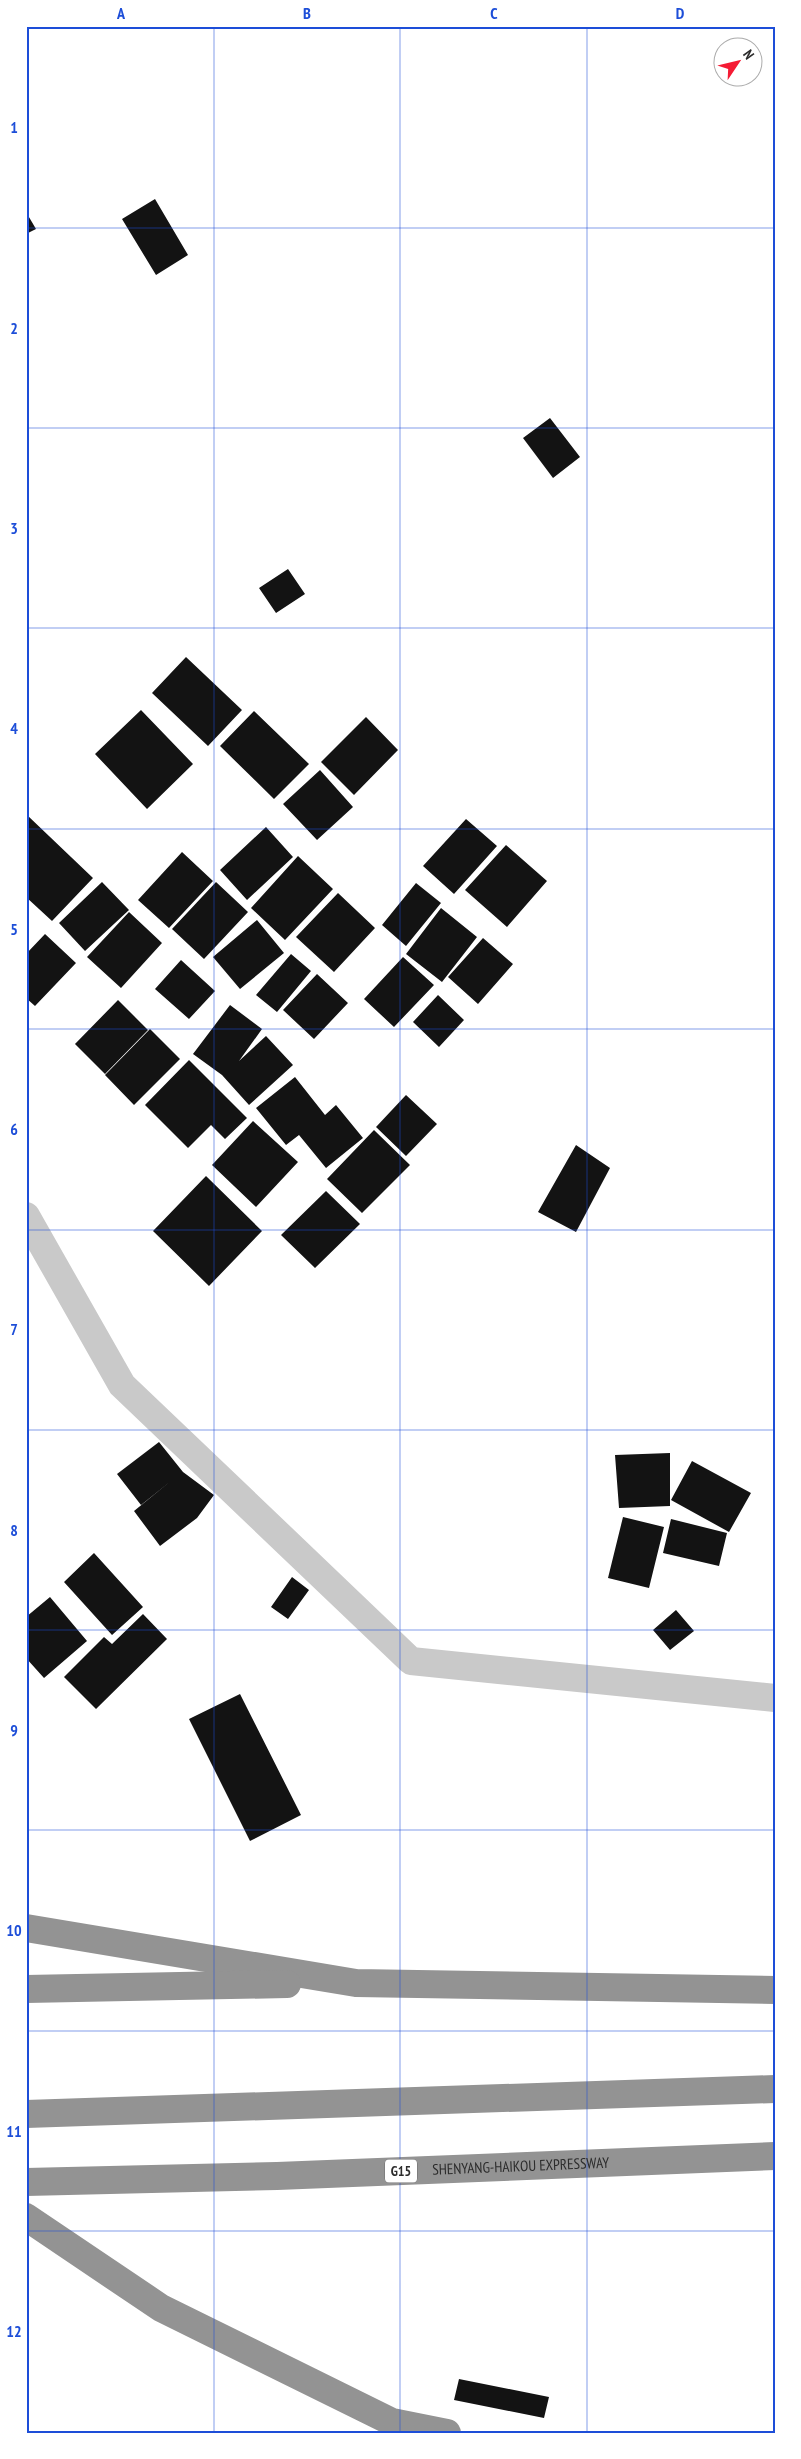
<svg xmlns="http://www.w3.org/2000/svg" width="801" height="2459" font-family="'PT Sans Narrow',sans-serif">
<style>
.building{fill:#131313}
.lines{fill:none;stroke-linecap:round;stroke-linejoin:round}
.street{stroke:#c9c9c9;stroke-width:28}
.highway{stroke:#939393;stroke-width:28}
.grid{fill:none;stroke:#1d4ed8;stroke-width:1;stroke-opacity:0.55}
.labels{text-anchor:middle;stroke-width:5;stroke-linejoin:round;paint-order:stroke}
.shield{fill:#fff;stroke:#6b6b6b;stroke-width:1}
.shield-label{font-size:14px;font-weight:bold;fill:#2c2c2c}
.street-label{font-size:15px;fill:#2c2c2c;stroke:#fff}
.neatline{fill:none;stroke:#1d4ed8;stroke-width:2}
.grid-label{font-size:16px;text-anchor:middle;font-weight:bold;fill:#1d4ed8}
</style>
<rect width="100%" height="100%" fill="#fff"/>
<path class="building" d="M155,199L188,255L156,275L122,219Z
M26,212L36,229L26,234Z
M550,418L580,457L553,478L523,438Z
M288,569L305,594L276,613L259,588Z
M186,657L242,710L208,746L152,693Z
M141,710L193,764L147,809L95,754Z
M254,711L309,764L274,799L220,746Z
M366,717L398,750L354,795L321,762Z
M320,770L353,807L317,840L283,804Z
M27,815L93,878L52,921L26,897Z
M466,819L497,846L454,894L423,866Z
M266,827L293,857L247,900L220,870Z
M506,845L547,881L507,927L465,890Z
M182,852L213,881L169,928L138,900Z
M298,856L333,889L285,940L251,908Z
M102,882L129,910L85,951L59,923Z
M216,882L248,912L204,959L172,929Z
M416,883L441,903L406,946L382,925Z
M338,893L375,928L334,972L296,937Z
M441,908L477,937L442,982L406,954Z
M129,912L162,943L121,988L87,957Z
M257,920L284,953L240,989L213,957Z
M45,934L76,963L35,1006L26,998V954Z
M483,938L513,964L478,1004L448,977Z
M291,954L311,971L277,1012L256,995Z
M403,957L434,985L394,1027L364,999Z
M181,960L215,991L189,1019L155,989Z
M317,974L348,1003L314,1039L283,1010Z
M438,995L464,1020L439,1047L413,1022Z
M118,1000L148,1030L105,1074L75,1044Z
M230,1005L262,1029L239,1061L266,1036L293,1065L249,1105L222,1075L193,1054Z
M150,1029L180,1059L134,1105L105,1075Z
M189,1060L247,1118L225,1139L211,1125L188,1148L145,1105Z
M295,1077L325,1115L336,1105L363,1138L326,1168L299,1135L286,1145L256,1108Z
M406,1095L437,1124L406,1156L376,1127Z
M253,1121L298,1162L256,1207L212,1165Z
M374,1130L410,1165L362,1213L327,1179Z
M576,1145L610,1168L576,1232L538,1212Z
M206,1176L262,1231L209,1286L153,1231Z
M326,1191L360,1224L315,1268L281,1235Z
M159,1442L183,1472L214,1495L197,1518L160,1546L134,1511L171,1481L141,1505L117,1474Z
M670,1453V1506L619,1508L615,1455Z
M692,1461L751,1493L729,1532L671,1500Z
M623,1517L664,1527L649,1588L608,1578Z
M671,1519L727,1533L719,1566L663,1553Z
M94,1553L143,1607L112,1635L64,1582Z
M292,1577L309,1590L288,1619L271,1607Z
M50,1597L87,1641L44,1678L26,1658V1617Z
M676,1610L694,1631L670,1650L653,1630Z
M143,1614L167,1639L96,1709L64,1677L104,1637L112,1644Z
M240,1694L301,1815L250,1841L189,1719Z
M459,2379L549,2397L544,2418L454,2400Z"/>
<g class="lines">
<path class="street" d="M26,1216L122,1385L411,1661L775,1698"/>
<g class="highway">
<path d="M26,1928L356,1983L775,1990"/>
<path d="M26,1989L287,1984"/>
<path d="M26,2114L775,2089"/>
<path id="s1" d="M26,2182L277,2176L775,2156"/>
<path d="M26,2217L161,2308L392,2422L447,2433"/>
</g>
</g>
<path class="grid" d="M214,26V2433M400,26V2433M587,26V2433M26,228H775M26,428H775M26,628H775M26,829H775M26,1029H775M26,1230H775M26,1430H775M26,1630H775M26,1830H775M26,2031H775M26,2231H775"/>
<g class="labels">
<rect class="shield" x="385" y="2159.5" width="32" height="23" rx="4"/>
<g class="shield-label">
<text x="401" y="2176">G15</text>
</g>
<g class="street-label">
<text dy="5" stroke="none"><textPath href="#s1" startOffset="495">SHENYANG-HAIKOU EXPRESSWAY</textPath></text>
</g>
</g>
<rect width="801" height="2459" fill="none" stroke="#ffffff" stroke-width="55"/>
<g transform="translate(738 62) rotate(55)"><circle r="24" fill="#ffffff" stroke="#ababab"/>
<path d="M0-4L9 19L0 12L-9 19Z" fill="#f51b34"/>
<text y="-8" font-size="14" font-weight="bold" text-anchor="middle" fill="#2c2c2c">N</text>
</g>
<rect x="28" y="28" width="746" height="2404" class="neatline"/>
<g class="grid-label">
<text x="121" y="19">A</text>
<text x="307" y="19">B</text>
<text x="494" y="19">C</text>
<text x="680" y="19">D</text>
<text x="14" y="133">1</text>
<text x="14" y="334">2</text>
<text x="14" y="534">3</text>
<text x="14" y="734">4</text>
<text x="14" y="935">5</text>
<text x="14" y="1135">6</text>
<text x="14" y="1335">7</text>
<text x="14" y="1536">8</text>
<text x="14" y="1736">9</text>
<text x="14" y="1936">10</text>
<text x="14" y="2137">11</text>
<text x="14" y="2337">12</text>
</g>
</svg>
